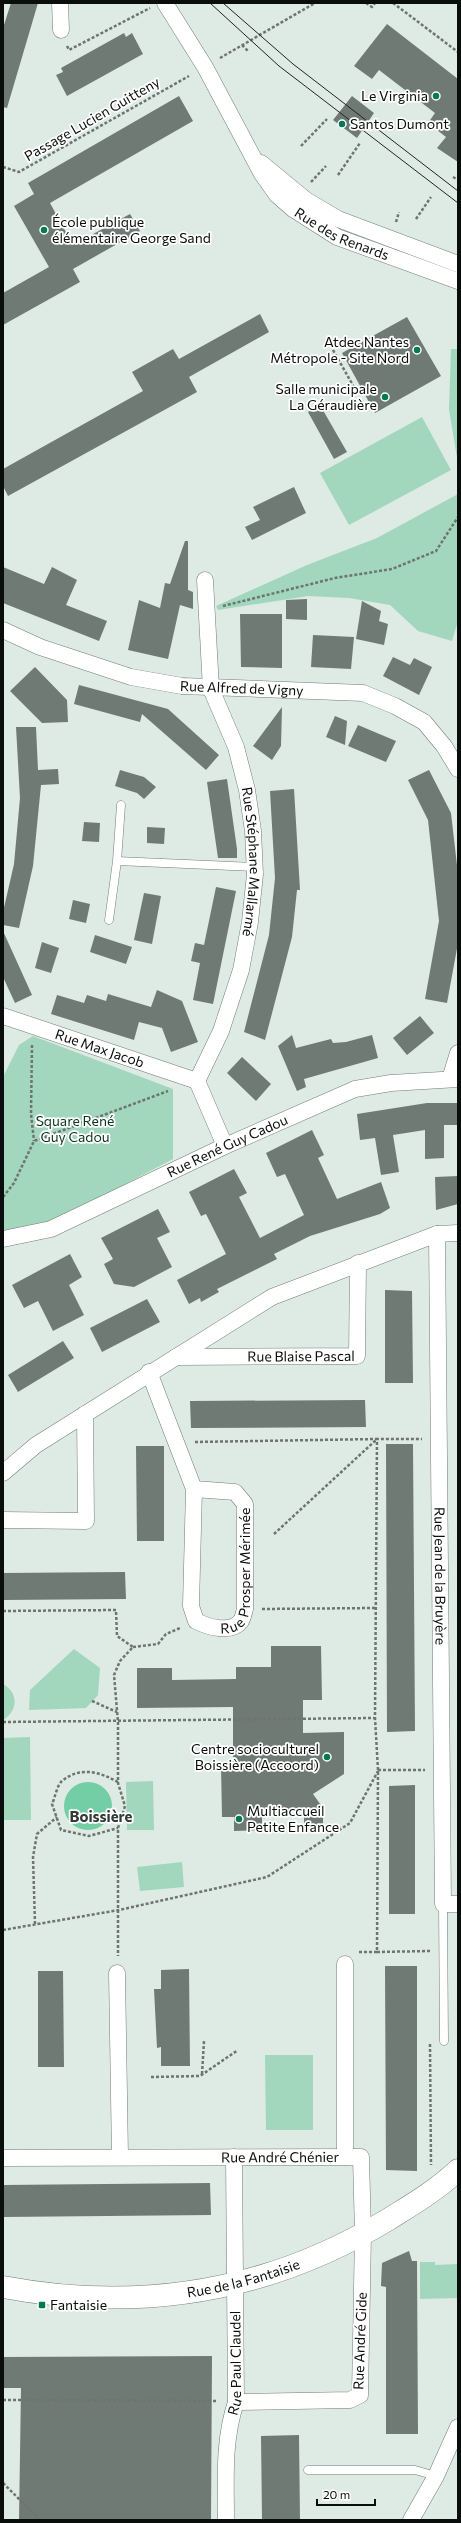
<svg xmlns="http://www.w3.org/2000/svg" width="461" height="2523" font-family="Commissioner,sans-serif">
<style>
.green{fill:#a2d7bd}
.water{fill:#73cda5}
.building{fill:#6f7a74}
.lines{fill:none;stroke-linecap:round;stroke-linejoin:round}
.lane-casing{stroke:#727d77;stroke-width:9}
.street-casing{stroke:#727d77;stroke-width:17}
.secondary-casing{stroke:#727d77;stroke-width:23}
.path{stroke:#6d7471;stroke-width:2.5;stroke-dasharray:3 2;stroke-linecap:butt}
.lane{stroke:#fff;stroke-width:8}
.street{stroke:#fff;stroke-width:16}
.secondary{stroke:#fff;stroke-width:22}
.tram{stroke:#202523;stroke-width:1}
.poi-dot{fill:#037854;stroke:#fff;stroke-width:1.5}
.labels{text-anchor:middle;stroke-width:3.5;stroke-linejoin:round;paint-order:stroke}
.poi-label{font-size:14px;fill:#090d0b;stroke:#fff;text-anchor:end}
.street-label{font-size:14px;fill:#090d0b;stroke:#fff}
.park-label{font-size:14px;fill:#0b3424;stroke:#fff}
.neighbourhood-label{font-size:15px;font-weight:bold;fill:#313b36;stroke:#fff}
</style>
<rect width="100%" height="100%" fill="#deeae4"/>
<path class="green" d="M451,349H458V464L449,409Z
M422,417L451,470L349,525L320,473Z
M458,494V621L452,641L418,631L390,605L349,598L308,596L218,610L216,606L307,565L377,538Z
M33,1036L173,1089V1159L30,1234H3V1077L19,1045Z
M74,1649L100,1668L98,1695L86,1708L29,1710L30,1690Z
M3,1684C19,1693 18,1711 3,1720Z
M30,1737L31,1820H3V1738Z
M153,1781L154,1830H127L126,1782Z
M182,1862L184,1887L140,1891L137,1867Z
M265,2055H313V2130H266Z
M420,2262H435V2265L458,2264V2298L420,2299Z"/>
<path class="water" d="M64 1806a24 24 0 1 1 48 0a24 24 0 1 1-48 0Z"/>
<path class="building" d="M11,3H38L7,108L3,107V28Z
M387,24L458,79V162L437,148L446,137L428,123L435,113L379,70L372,79L354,66Z
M124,33L126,37L132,33L143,54L67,96L56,75L63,72L61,68Z
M179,96L193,121L50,203L73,245L130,214L140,231L73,269L80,282L3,325V293L49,267L14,206L34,194L28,183Z
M352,96L374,113L357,138L333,120Z
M260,314L269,332L189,377L197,392L8,496L3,486V469L143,391L132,372L173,349L179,359Z
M407,317L441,376L375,413L342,353Z
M320,405L347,452L334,459L308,412Z
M294,487L306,513L252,540L245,527L260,520L253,507Z
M185,541H188V590L193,592V609L180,605L168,659L128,650L139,600L160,608L165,583L170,584Z
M3,567L44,584L52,567L77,580L66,605L107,621L99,641L3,603Z
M307,599V620L286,619V600Z
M362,601L381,611L379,621L388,624L384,645L356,639Z
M240,614H282V668L241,667Z
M313,635L354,637L351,669L311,667Z
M393,657L410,665L414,658L432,667L419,695L383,676Z
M35,667L67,700L68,722L42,723L10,691Z
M79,685L168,709L219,755L206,770L142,714L140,722L74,704Z
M282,707L281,746L272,760L253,746Z
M335,716L347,721L345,745L326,737Z
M358,725L396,741L386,762L348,746Z
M16,727H36L38,770L58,769L59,784L41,785L33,866L19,928L3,925V912L14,864L20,798Z
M120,770L144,777L156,787L144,799L137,793L115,786Z
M429,770L451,813L458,874V943L447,1003L425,999L439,921L428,820L408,780Z
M227,779L237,849V858H218L207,782Z
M294,789L300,890H297L292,937L265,1040L244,1032L269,935L275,878L270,791Z
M84,822L100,823L99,842L82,841Z
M147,827L165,828L164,844L147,843Z
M216,887L236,891L213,1004L193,1000L200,963L191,961L195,943L204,945Z
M144,893L161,896L152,944L134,940Z
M73,900L90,904L86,923L69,919Z
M3,931L32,995L15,1003L3,977Z
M95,935L132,947L126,964L90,952Z
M42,942L59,948L51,973L35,968Z
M157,990L182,1001L198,1042L171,1052L162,1028L139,1022L134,1040L51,1014L57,995L84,1003L87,995L106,1001L108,994L151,1007Z
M420,1016L434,1033L407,1055L393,1038Z
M292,1035L296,1048L331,1039L333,1043L346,1042L372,1035L378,1058L304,1079L306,1087L297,1091L278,1046Z
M242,1057L271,1084L256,1101L227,1073Z
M427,1103H458V1125H444V1158L425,1159V1130L393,1135L399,1172L381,1175L375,1138L360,1140L357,1114Z
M312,1130L324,1155L318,1158L337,1199L381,1182L390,1208L380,1214L310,1236L274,1254L277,1259L217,1289L219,1292L201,1302L200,1298L189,1304L177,1280L226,1254L206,1214L201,1216L189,1192L234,1169L247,1193L239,1197L260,1238L283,1226L304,1215L285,1174L277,1177L266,1153Z
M458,1176V1204L436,1210L435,1177Z
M158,1209L170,1232L157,1238L172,1267L134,1287L114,1284L104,1264L113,1259L101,1238Z
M70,1254L82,1277L69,1285L84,1315L53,1331L38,1301L24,1308L12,1285Z
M385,1290L412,1291L413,1383H385Z
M147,1299L160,1322L102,1352L90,1328Z
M63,1341L74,1358L18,1392L8,1375Z
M365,1400L366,1427L191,1428L190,1401Z
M386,1444H413L415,1731L387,1732Z
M136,1446H164V1541H137Z
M125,1572L126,1599L3,1600V1573Z
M271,1646H321L322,1700H303V1733L344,1732V1774L313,1794L323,1808V1829L304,1830V1811H262V1830L234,1831V1817H222L221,1765H233V1707L137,1708V1668H172V1680L236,1679V1667H271Z
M415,1785V1914H389V1786Z
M385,1966H417V2171L386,2170Z
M189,1969L190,2066H161V2047L157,2048L154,1989H161V1970Z
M38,1971H63L64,2067H38Z
M210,2183L211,2215L3,2217V2185Z
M409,2251L412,2261H417L418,2434H386V2287L381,2286L382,2263Z
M212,2356L211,2520H19L21,2388H3V2357Z
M299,2435L300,2520H262L261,2436Z"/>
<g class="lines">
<defs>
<path id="lane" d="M117,861L255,867
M109,920L117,861L121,805
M443,1904L444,2041
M308,2470H415L436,2476"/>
<g id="street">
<path d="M60,3L61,30"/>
<path id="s1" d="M165,3L205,67L262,174L277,195L293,209L337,237L458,281"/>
<path d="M261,163L306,200L338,219L458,264"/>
<path id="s2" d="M205,580L211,689L236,747L247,790L253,831L255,874L250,922L241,970L221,1031L197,1081L225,1146"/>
<path id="s3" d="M3,630L40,647L131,677L182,686L363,693L395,706L424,722L444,746L458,769"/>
<path id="s4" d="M3,1016L197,1081"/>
<path d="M450,1079L458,1053"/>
<path id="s5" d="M437,1234L443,1904H458"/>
<path id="s6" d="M3,1239L51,1229L225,1146L355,1089L391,1083L458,1079"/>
<path id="s7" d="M176,1357L357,1356L358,1263"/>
<path id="s8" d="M149,1372L194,1489L191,1606L196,1621C208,1627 231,1634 241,1621C243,1618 244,1612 245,1609V1504L235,1492L194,1489"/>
<path d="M3,1473L36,1445L272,1297L437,1234L458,1233"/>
<path d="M3,1520L86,1521L85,1414"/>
<path d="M345,1964V2157"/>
<path d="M117,1973L120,2157"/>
<path id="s9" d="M3,2158L361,2157L363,2234L360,2395L350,2400L236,2402"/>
<path id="s10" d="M226,2520C226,2479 223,2441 236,2402L234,2157"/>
<path d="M411,2520L436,2476L458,2427"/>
</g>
<g id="secondary">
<path id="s11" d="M3,2287C141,2313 269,2292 389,2219C413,2204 437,2190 458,2170"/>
</g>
</defs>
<use href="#lane" class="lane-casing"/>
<use href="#street" class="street-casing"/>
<use href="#secondary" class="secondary-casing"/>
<path class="path" d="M366,3L372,7L375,3
M393,3L458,52
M242,45L249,52
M67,46L69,50L150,8
M220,58L315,3
M301,146L327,119
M3,167L19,172L189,76
M338,175L360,143
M453,177L458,180
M311,182L326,166
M416,219L431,197
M396,222L399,212
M333,350L355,389
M223,606L335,578L392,569L436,551L458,517
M32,1045L31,1114L34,1141
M3,1197L14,1183L34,1141L168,1091
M195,1442L377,1439
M274,1534L376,1440
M262,1609L375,1608
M3,1611L116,1610L117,1636L133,1647L120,1661L114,1675L118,1722V1783L125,1806L118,1828V1956
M133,1647L158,1644L166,1634L180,1628
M92,1701L117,1712
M3,1722L374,1718
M378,1770H425
M118,1782C100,1772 80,1766 62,1781C57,1785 55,1798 52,1804L61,1830L89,1836L118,1828
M35,1924L33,1857L37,1834L57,1817
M3,1930L119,1910L267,1877L350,1823L378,1771
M359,1952H377L378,1770L375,1718L377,1439H422
M377,1952L430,1951
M430,2044L431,2165
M202,2074L204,2041
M151,2077L200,2076L238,2050
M3,2400L218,2401
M3,2483L40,2520"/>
<use href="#lane" class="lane"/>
<use href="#street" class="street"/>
<use href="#secondary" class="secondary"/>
<path class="tram" d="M210,3L279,66L458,203
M223,3L293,64L458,191"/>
</g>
<g class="poi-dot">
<circle cx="436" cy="96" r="4"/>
<circle cx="342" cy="124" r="4"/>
<circle cx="44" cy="230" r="4"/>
<circle cx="417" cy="350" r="4"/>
<circle cx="385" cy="397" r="4"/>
<circle cx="327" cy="1757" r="4"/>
<circle cx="239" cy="1819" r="4"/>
<rect x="38" y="2301" width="8" height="8" rx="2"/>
</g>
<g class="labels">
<g class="poi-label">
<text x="428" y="101">Le Virginia</text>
<text x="350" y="129" text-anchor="start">Santos Dumont</text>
<text x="52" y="227" text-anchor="start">École publique<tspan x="52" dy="16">élémentaire George Sand</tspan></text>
<text x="409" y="347">Atdec Nantes<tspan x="409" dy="16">Métropole - Site Nord</tspan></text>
<text x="377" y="394">Salle municipale<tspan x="377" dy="16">La Géraudière</tspan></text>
<text x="319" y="1754">Centre socioculturel<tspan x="319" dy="16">Boissière (Accoord)</tspan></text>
<text x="247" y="1816" text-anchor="start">Multiaccueil<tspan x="247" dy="16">Petite Enfance</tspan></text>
<text x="50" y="2310" text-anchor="start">Fantaisie</text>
</g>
<g class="street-label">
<text transform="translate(92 119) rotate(-30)" y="5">Passage Lucien Guitteny</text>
<text dy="5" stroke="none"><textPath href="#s1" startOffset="299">Rue des Renards</textPath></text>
<text dy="5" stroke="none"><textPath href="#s3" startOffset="248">Rue Alfred de Vigny</textPath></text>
<text dy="5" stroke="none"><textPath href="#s2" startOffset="289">Rue Stéphane Mallarmé</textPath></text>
<text dy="5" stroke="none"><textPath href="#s4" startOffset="102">Rue Max Jacob</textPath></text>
<text dy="5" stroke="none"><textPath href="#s6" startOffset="244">Rue René Guy Cadou</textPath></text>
<text dy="5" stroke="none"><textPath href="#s7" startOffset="125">Rue Blaise Pascal</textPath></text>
<text dy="5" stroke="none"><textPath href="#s8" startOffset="352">Rue Prosper Mérimée</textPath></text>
<text dy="5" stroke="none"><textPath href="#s5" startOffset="342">Rue Jean de la Bruyère</textPath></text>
<text dy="5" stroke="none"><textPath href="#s9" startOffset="277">Rue André Chénier</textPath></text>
<text dy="5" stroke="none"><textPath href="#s11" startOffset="243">Rue de la Fantaisie</textPath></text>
<text transform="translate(360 2341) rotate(-88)" y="5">Rue André Gide</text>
<text dy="5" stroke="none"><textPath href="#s10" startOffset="158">Rue Paul Claudel</textPath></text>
</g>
<g class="park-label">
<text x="75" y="1126">Square René<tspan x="75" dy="16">Guy Cadou</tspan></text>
</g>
<g class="neighbourhood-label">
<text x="101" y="1822">Boissière</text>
</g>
</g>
<rect width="461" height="2523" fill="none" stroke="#090d0b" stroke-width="8"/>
<path d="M317 2499v6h58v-6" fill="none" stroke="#090d0b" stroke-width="2"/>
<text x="323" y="2499" font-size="12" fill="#090d0b" stroke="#ffffff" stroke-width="3" paint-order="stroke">20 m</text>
</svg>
